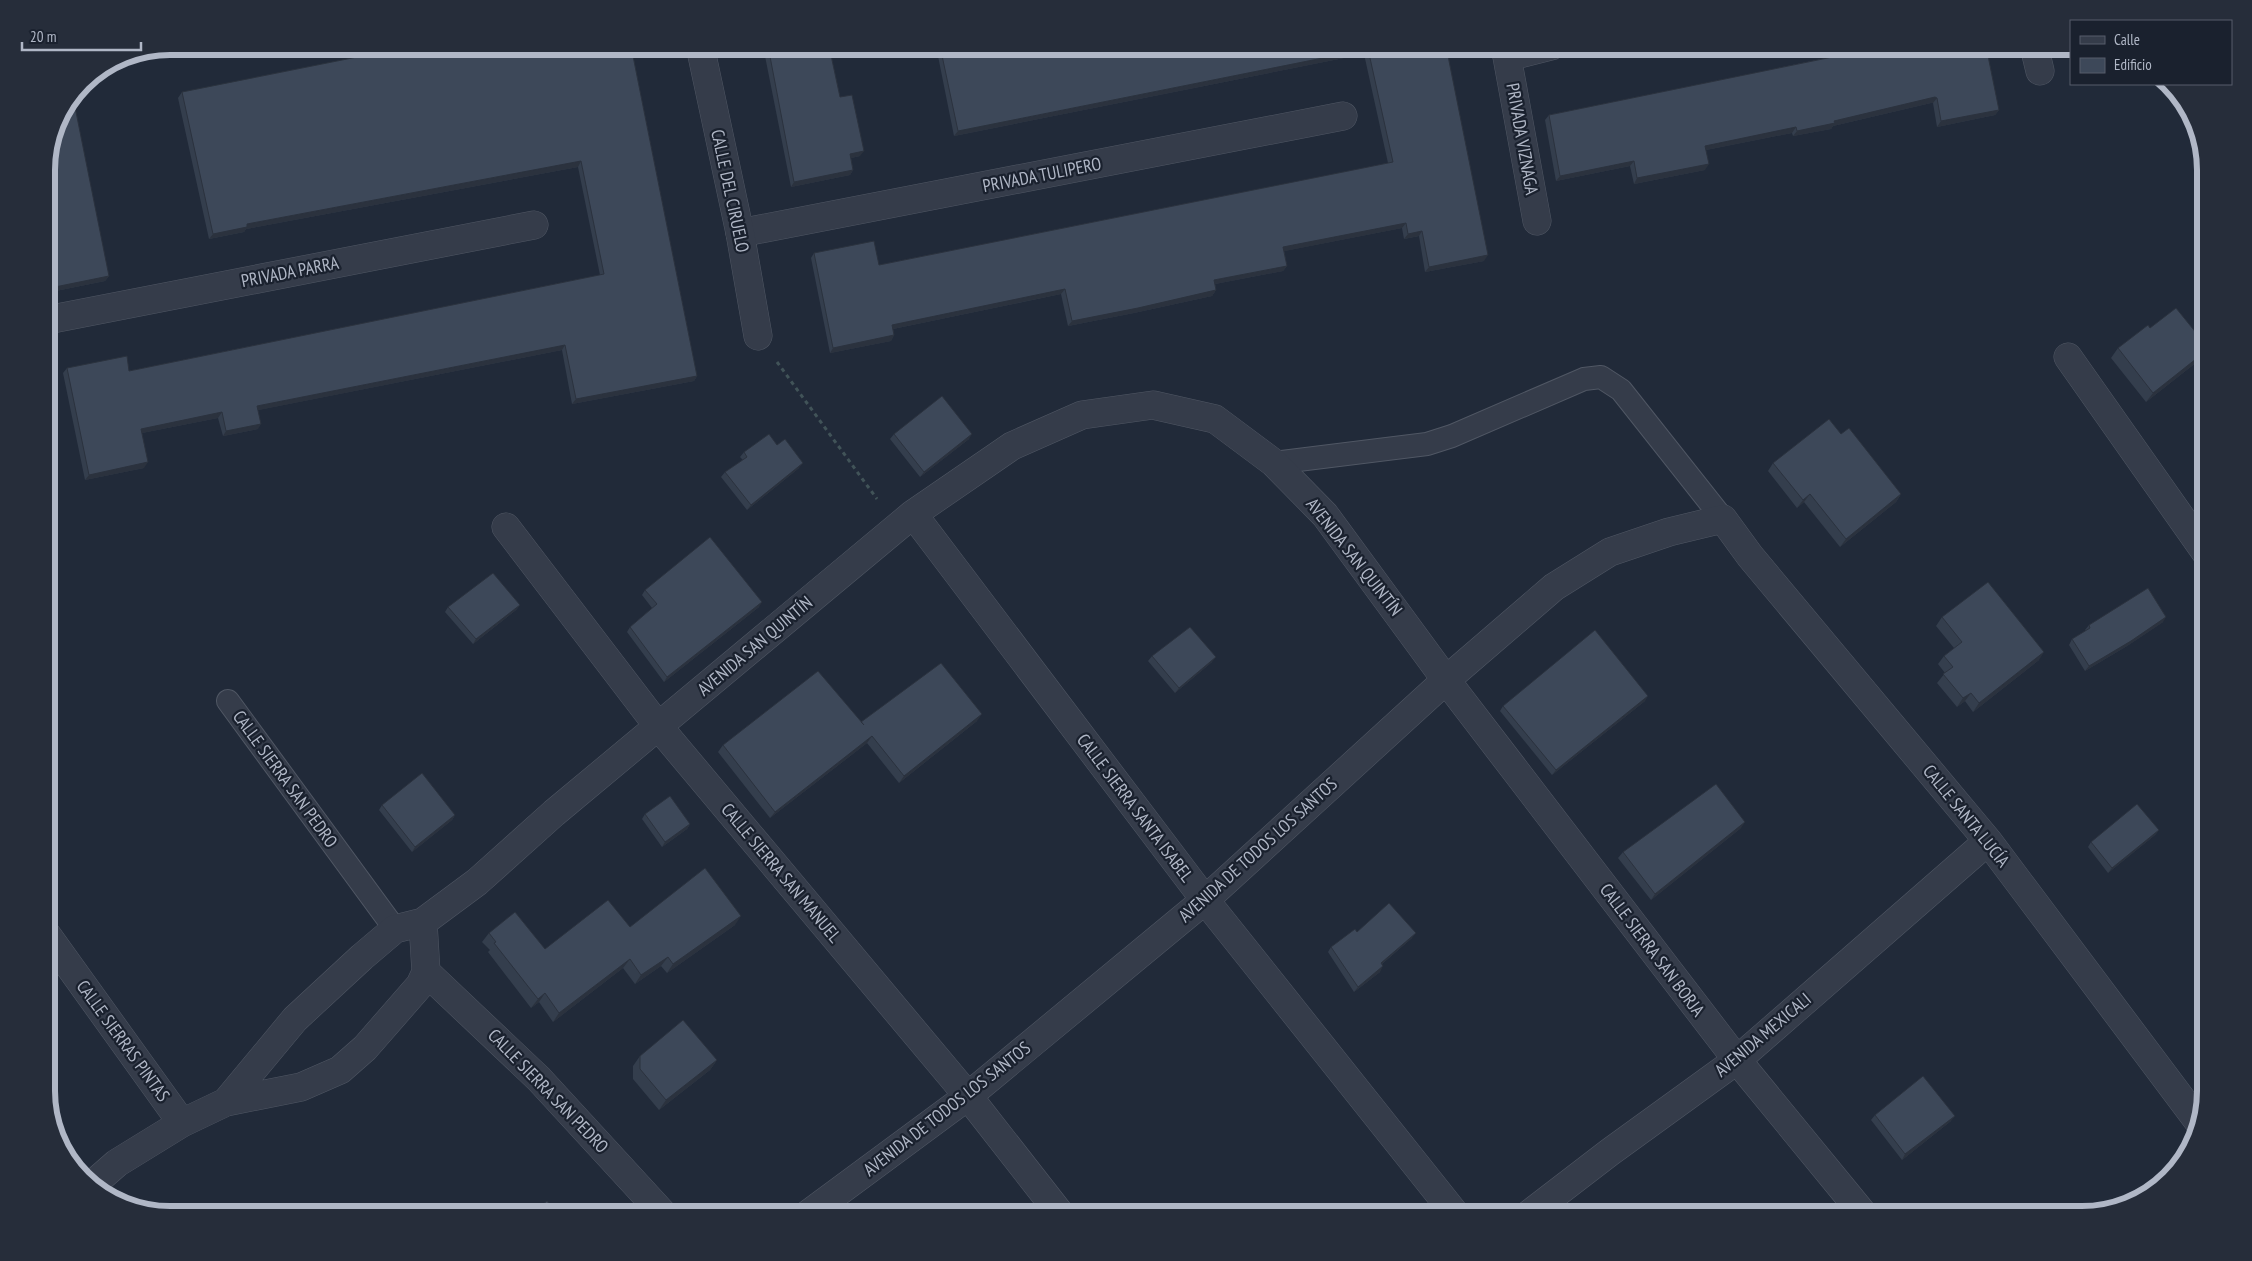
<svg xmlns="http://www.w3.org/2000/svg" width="2252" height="1261" font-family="'PT Sans Narrow',sans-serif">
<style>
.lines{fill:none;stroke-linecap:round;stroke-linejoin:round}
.service-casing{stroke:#505764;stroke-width:24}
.minor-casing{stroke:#505764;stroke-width:29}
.tertiary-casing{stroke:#505764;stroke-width:29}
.path{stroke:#415358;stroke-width:3;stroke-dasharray:4 4;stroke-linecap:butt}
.service{stroke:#353c4a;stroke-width:22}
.minor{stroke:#353c4a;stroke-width:28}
.tertiary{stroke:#353c4a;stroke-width:28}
.wall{fill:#343e4d}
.shaded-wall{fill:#2b323e}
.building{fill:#3d4859;stroke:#2b323e}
.labels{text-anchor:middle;stroke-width:4.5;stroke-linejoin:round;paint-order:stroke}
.street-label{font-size:18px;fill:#b0b7c6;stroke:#1a212e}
.rim{fill:none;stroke:#b0b7c6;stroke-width:6}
</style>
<rect width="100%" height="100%" fill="#212a39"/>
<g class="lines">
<defs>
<path id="service" d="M1274,463L1427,444L1452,436L1584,379L1601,377L1621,390L1723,519
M228,701L395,929"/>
<path id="minor" d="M1505,46L1537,221
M2034,46L2040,71
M1507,57L1551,46
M740,233L1343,116
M47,320L534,225
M2068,357L2206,553
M913,514L1205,900L1456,1215
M506,527L658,726L968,1096L1061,1215
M47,935L182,1123
M426,972L539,1079L664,1215
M226,1102L295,1019L362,957L395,929L423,922
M93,1184L117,1163L182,1123L226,1102L301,1087L340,1070L365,1048L420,985L426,972L423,922L477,882L554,813L913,514L1012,446L1082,415L1153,405L1215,419L1274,463L1325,515L1446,680L1737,1060L1864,1215
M807,1215L968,1096L1205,900L1446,680L1554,587L1610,552L1669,532L1723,519L1750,556L1988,841L2198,1121
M1528,1215L1610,1152L1737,1060L1988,841"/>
<path id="tertiary" d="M700,46L740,233L758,336"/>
</defs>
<use href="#service" class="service-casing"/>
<use href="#minor" class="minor-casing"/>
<use href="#tertiary" class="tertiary-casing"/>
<path class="path" d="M777,362L877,499"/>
<use href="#service" class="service"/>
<use href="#minor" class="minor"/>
<use href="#tertiary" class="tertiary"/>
</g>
<path class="wall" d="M631,46L697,376L694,381L572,404L562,350L258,410V429L223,436L218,418L142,433L144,468L85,480L63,373L67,368L129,371L600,275L578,167L246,229L244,232L209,239L178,98L182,92Z
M763,46H829L840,97L860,156L851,158L853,170L850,175L791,187Z
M936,46H1446L1484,261L1425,272L1419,236L1404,239L1402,228L1284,251L1287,266L1283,271L1215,284L1216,290L1212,296L1134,313L1068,326L1061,294L893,329L894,335L891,341L830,353L811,258L814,253L879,265L1388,163L1364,54L954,136Z
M1886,46L1999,110L1995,115L1937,127L1933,103H1931L1833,126L1831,129L1793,136L1792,133L1706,150L1705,170L1634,184L1630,166L1556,181L1545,120L1549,115Z
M2069,46H2071V56Z
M46,162L109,276L105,281L46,293Z
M2150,328L2202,358L2146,402L2111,358L2118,348Z
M894,434L969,439L920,477L890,439Z
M1841,434L1901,494L1896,502L1840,547L1804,502L1797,508L1768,471L1773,463Z
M777,445L799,468L747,510L721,477L725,472L743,460L740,457L744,452Z
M645,590L759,607L664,682L627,632L630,627L652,608L642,595Z
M520,605L516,610L473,644L445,612L448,607Z
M1942,617L2039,660L1973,712L1965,701L1957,707L1937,683L1945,673L1938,664L1944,656L1954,648L1936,626Z
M2163,622L2127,646L2085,671L2069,645L2072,639L2086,631L2085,630L2089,625Z
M1152,656L1212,662L1175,693L1148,661Z
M1645,701L1552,775L1500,711L1503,706Z
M977,721L899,783L867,743L770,818L718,752L723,745L861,722Z
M382,805L455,815L452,820L412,852L379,810Z
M645,814L690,824L687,829L662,847L642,819Z
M1741,828L1651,900L1618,858L1623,852Z
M2159,830L2155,835L2108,873L2088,847L2091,842Z
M735,925L667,973L661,966L635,984L623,968L553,1022L539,1002L531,1008L488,952L490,950L482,942L489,933L545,949L630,927Z
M1357,932L1412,938L1382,964L1380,972L1354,992L1328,952L1331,947Z
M640,1056L717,1060L710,1070L659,1110L633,1079V1066Z
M1875,1115L1951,1121L1902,1160L1871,1120Z"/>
<path class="shaded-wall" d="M1368,49L1364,54L954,136L958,131Z
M1935,97L1937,98L1933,103H1931L1833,126L1831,129L1793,136L1797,131L1834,121Z
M1999,110L1995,115L1937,127L1941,121Z
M1796,127L1792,133L1701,151L1705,146Z
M864,151L860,156L847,159L850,154Z
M581,161L578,167L246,229L244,232L209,239L213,234L247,224Z
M1634,161L1630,166L1556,181L1560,176Z
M1709,164L1705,170L1634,184L1637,178Z
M853,170L850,175L791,187L794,182Z
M1406,223L1402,228L1280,252L1283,247Z
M1422,231L1419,236L1404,239L1408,234Z
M1488,255L1484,261L1425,272L1429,267Z
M1287,266L1283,271L1210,285L1214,280Z
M109,276L105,281L46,293L50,288Z
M1065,289L1061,294L888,330L892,325Z
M1216,290L1212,296L1134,313L1068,326L1072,321Z
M894,335L891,341L830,353L833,348Z
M565,345L562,350L254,411L257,406Z
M2206,351V352L2202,358L2146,402L2153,393Z
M697,376L694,381L572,404L576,399Z
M222,412L218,418L137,434L141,429Z
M261,424L258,429L223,436L226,431Z
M972,434L969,439L920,477L924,472Z
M148,462L144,468L85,480L89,475Z
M803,463L799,468L747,510L751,505Z
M1810,494L1804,502L1797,508L1803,500Z
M1901,494L1896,502L1840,547L1846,539Z
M762,602L759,607L664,682L667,677Z
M520,605L516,610L473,644L476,639Z
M2166,617L2163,622L2127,646L2085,671L2089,666Z
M2044,652L2039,660L1973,712L1979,703Z
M1216,657L1212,662L1175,693L1179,688Z
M1971,693L1965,701L1957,707L1963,698Z
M1648,696L1645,701L1552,775L1556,770Z
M982,714L977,721L899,783L904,776Z
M872,736L867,743L770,818L775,812Z
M455,815L452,820L412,852L415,847Z
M1745,822L1741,828L1651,900L1655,894Z
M690,824L687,829L662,847L665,842Z
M2159,830L2155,835L2108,873L2112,868Z
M741,916L735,925L667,973L673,964Z
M1416,933L1412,938L1377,968L1381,963Z
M668,957L661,966L635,984L641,975Z
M630,959L623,968L553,1022L559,1013Z
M1383,966L1380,972L1354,992L1358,987Z
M545,993L539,1002L531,1008L538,999Z
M717,1060L710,1070L659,1110L666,1100Z
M1955,1116L1951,1121L1902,1160L1905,1154Z"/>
<path class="building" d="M412,46H631L697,376L576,399L565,345L257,406L261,424L226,431L222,412L141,429L148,462L89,475L67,368L127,356L129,371L604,274L581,161L247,224V227L213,234L182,92Z
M768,46H829L840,97L852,95L864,151L850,154L853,170L794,182Z
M940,46H1446L1488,255L1429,267L1422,231L1408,234L1406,223L1283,247L1287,266L1214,280L1216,290L1138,308L1072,321L1065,289L892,325L894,335L833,348L814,253L874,241L879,265L1393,162L1368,49L958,131Z
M1886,46H1986L1999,110L1941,121L1937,98L1935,97L1834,121L1835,123L1797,131L1796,127L1705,146L1709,164L1637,178L1634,161L1560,176L1549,115Z
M73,97L109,276L50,288L46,270V162L56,122Z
M2176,308L2206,345V351L2153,393L2118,348L2148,325L2150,328Z
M942,396L972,434L924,472L894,434Z
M1829,419L1841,434L1849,428L1901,494L1846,539L1810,494L1803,500L1773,463Z
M769,434L777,445L785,439L803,463L751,505L725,472L747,457L744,452Z
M710,537L762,602L667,677L630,627L657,604L645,590Z
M493,573L520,605L476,639L448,607Z
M1988,582L2044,652L1979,703L1971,693L1963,698L1943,674L1953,667L1944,656L1962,642L1942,617Z
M2148,588L2166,617L2131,641L2089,666L2072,639L2090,628L2089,625Z
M1190,627L1216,657L1179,688L1152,656Z
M1595,630L1648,696L1556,770L1503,706Z
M941,663L982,714L904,776L872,736L775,812L723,745L818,671L864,725L861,722Z
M422,773L455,815L415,847L382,805Z
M1716,784L1745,822L1655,894L1623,852Z
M670,796L690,824L665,842L645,814Z
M2137,804L2159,830L2112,868L2091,842Z
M705,868L741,916L673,964L668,957L641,975L630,959L559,1013L545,993L538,999L494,943L496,942L489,933L515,912L545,949L608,900L630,927Z
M1389,903L1416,933L1381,963L1383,966L1358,987L1331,947L1355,929L1357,932Z
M683,1020L717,1060L666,1100L640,1069V1056Z
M1923,1076L1955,1116L1905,1154L1875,1115Z
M547,1201L558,1215H530Z"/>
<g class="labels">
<g class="street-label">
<text transform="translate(1522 139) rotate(80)" y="6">PRIVADA VIZNAGA</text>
<text transform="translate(1042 175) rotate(-11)" y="6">PRIVADA TULIPERO</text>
<text transform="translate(730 191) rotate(78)" y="6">CALLE DEL CIRUELO</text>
<text transform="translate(290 272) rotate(-11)" y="6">PRIVADA PARRA</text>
<text transform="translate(1354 557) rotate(52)" y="6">AVENIDA SAN QUINTÍN</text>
<text transform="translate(755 646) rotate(-40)" y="6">AVENIDA SAN QUINTÍN</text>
<text transform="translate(285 779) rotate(54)" y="6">CALLE SIERRA SAN PEDRO</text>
<text transform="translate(1135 808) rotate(53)" y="6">CALLE SIERRA SANTA ISABEL</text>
<text transform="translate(1966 816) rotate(51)" y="6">CALLE SANTA LUCÍA</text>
<text transform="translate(1258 850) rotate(-42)" y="6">AVENIDA DE TODOS LOS SANTOS</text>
<text transform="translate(781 873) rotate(50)" y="6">CALLE SIERRA SAN MANUEL</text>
<text transform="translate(1652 950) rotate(53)" y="6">CALLE SIERRA SAN BORJA</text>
<text transform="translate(1763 1035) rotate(-40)" y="6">AVENIDA MEXICALI</text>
<text transform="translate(123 1041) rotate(54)" y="6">CALLE SIERRAS PINTAS</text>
<text transform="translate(548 1091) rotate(46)" y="6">CALLE SIERRA SAN PEDRO</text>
<text transform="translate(947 1109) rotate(-38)" y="6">AVENIDA DE TODOS LOS SANTOS</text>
</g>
</g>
<path d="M0 0H2252V1261H0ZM170 55H2082A115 115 0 0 1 2197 170V1091A115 115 0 0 1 2082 1206H170A115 115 0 0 1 55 1091V170A115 115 0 0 1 170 55Z" fill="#262d3a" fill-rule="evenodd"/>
<path class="rim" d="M170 55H2082A115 115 0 0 1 2197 170V1091A115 115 0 0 1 2082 1206H170A115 115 0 0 1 55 1091V170A115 115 0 0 1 170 55Z"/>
<rect x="2070" y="20" width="162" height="65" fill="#1a212e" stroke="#565d6b"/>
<rect x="2080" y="36" width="25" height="8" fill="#353c4a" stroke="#565d6b"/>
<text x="2114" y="45" font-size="15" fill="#b0b7c6">Calle</text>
<rect x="2080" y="58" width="25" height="15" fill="#3d4859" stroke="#565d6b"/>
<text x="2114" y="70" font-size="15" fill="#b0b7c6">Edificio</text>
<path d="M22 42v8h119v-8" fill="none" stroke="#b0b7c6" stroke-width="2.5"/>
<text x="30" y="42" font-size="15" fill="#b0b7c6" stroke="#1a212e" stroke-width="4" paint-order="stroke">20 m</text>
</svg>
